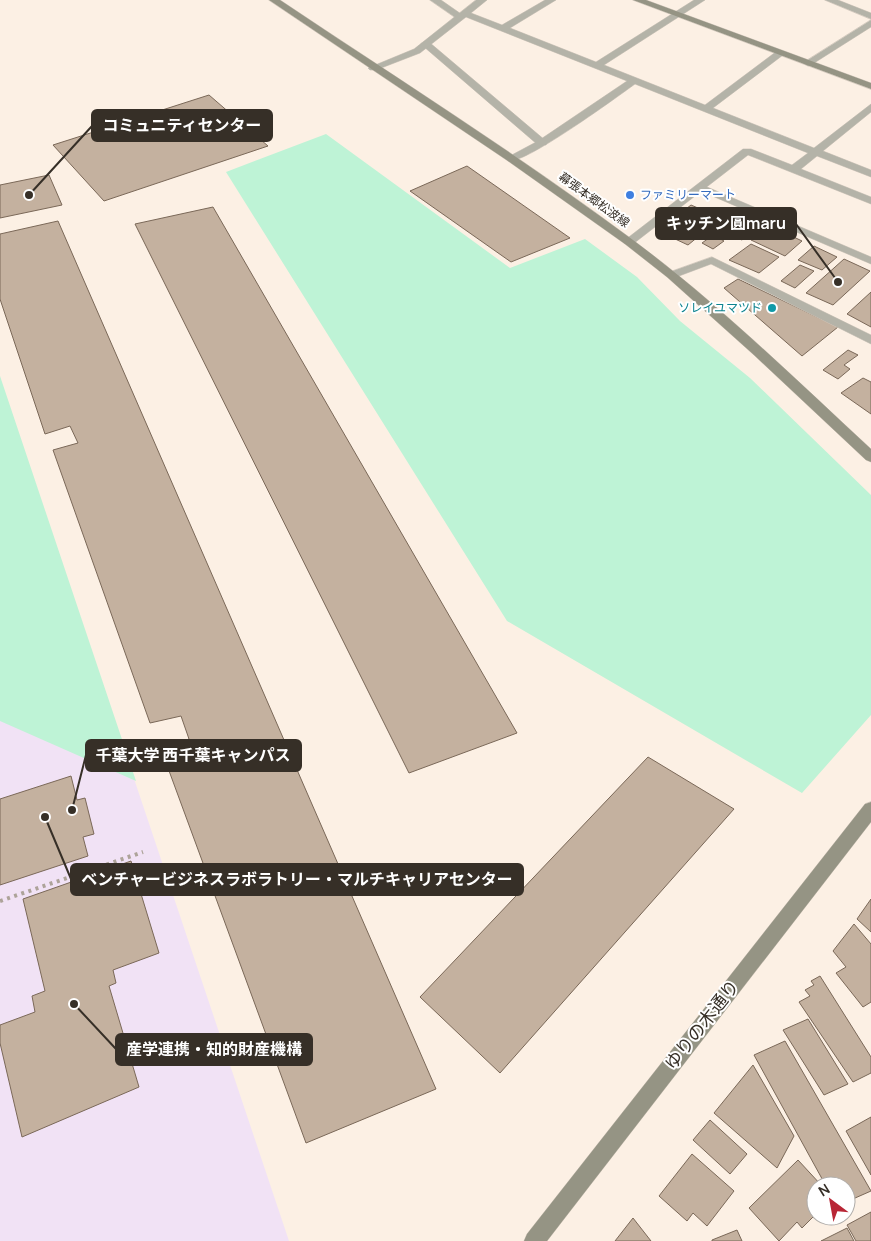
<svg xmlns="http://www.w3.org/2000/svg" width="871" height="1241" font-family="Manrope,'Noto Sans JP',sans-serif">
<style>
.education{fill:#f1e2f5}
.green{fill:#bef3d6}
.building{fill:#c4b19f;stroke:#7a6858}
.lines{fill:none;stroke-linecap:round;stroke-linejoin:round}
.lane-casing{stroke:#d8cdc2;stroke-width:1}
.street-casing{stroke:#d8cdc2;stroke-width:1}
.secondary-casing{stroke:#d8cdc2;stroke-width:1}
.path{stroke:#ada399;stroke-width:4;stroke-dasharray:3 4.5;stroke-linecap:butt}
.lane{fill:#b4b3a8;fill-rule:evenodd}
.street{fill:#b4b3a8;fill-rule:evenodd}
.secondary{fill:#959484;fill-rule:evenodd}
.shop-dot{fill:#3f7fe0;stroke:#fff;stroke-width:2}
.culture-dot{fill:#0f9aa8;stroke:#fff;stroke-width:2}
.labels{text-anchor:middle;stroke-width:4;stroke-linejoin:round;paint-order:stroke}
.far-shop-label{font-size:12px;fill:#366cbe;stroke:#fff;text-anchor:start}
.far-street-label{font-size:12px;fill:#362f27;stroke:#fff}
.far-culture-label{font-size:12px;fill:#0d838f;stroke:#fff;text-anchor:end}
.near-street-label{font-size:18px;fill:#362f27;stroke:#fff}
.leader{fill:none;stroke:#362f27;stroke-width:2}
.callout-dot{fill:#362f27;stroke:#fff;stroke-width:2}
.callout{fill:#362f27;stroke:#362f27;stroke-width:2}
.callout-label{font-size:16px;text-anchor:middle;font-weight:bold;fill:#fff}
</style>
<rect width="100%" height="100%" fill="#fcf0e4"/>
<path class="education" d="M0,379L289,1241H0Z"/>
<path class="green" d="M326,134L510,268L585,239L637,277L680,321L750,378L871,495V715L802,793L507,621L226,172Z
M0,376L136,781L0,721Z"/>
<path class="building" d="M209,95L268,146L104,201L53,145Z
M467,166L570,238L511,262L410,191Z
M49,175L62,205L0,218V185Z
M691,205L721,218L688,245L658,231Z
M213,207L517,733L409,773L135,224Z
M735,213L760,224L742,240L716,229Z
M58,221L436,1089L306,1143L161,749L189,739L181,716L150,723L53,450L78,443L70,426L45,434L0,299V234Z
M769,225L802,241L785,256L751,240Z
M713,235L724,241L713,249L702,243Z
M751,244L779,257L759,273L729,260Z
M814,246L837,257L822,270L798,260Z
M844,259L870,271L833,305L806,293Z
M800,265L814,271L795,288L781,281Z
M738,279L838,327L802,356L724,288Z
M871,292V327L847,314Z
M848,350L858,355L844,365L850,369L838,379L823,370Z
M863,378L871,382V414L841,393Z
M648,757L734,809L500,1073L420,997Z
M71,776L77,800L85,798L94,834L83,837L88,856L0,885V799Z
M131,861L159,953L113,970L116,983L109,986L139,1087L22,1137L0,1043V1025L35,1012L32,996L45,991L23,899Z
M871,899V932L857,919Z
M854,924L871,944V1002L863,1007L836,973L846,967L833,951Z
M820,976L871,1057V1073L853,1082L799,1002L810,996L805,990L814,985L811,981Z
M808,1019L848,1084L824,1095L783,1030Z
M785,1041L871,1191L846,1202V1186H826L754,1055Z
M753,1065L794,1136L777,1168L714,1113Z
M871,1117V1175L846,1131Z
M710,1120L747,1154L730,1174L693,1140Z
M692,1154L734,1191L707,1226L693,1213L687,1221L659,1196Z
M798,1160L822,1186H816V1214L802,1228L797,1222L779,1241L749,1208Z
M871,1212V1241H856L847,1225Z
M633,1218L651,1241H615Z
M847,1228L854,1241H821Z
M737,1230L742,1241H712V1240Z"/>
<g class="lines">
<defs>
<path id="lane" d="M430,0H441L464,16L462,18H456Z
M426,41L429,42L546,141L547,143L546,145H538L423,46L421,44Z
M700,184L871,257V264L696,189L695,187Z"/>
<path id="street" d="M476,0H487L471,13L502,25L545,0H556L510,28L596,62L694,0H705L604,65L705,105L777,51H783V55L713,108L814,148L871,104V112L823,151L871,170V177L817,156L801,169L871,197V204L748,155L633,244H625L623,242L625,240L743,149H751L792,165L808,153L635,84C617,97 524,165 508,161L507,159L508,157L538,141L627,81L466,17L420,53L376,70H370L368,68L414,49Z
M825,0H838L871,13V19Z
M871,20V27L811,65L808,66L803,63Z
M712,257L871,335V344L711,264L671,279L665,275L667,273Z"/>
<path id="secondary" d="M269,0H280C398,79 519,155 633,240C718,303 794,378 871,449V462L866,460L754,355L667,277L625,244L508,161Z
M633,0H646L871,83V89Z
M871,802V822L547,1241H524L527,1234L865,804Z"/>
</defs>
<use href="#lane" class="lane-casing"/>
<use href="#street" class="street-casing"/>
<use href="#secondary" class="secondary-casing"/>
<path class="path" d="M0,901L143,852"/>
<use href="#lane" class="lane"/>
<use href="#street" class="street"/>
<use href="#secondary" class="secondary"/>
</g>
<circle class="shop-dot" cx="630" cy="195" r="5"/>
<circle class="culture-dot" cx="772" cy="308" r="5"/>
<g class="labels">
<g class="far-shop-label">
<text x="640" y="199">ファミリーマート</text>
</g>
<g class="far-street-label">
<text transform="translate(594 200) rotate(36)" y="4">幕張本郷松波線</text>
</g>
<g class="far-culture-label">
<text x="762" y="312">ソレイユマツド</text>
</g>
<g class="near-street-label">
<text transform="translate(702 1025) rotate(-52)" y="6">ゆりの木通り</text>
</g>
</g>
<path class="leader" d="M29 195L92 126M838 282L796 224M72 810L86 755M45 817L71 879M74 1004L116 1049"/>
<g class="callout-dot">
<circle cx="29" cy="195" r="5"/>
<circle cx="838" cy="282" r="5"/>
<circle cx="72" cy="810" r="5"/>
<circle cx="45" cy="817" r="5"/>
<circle cx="74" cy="1004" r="5"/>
</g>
<g class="callout">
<rect x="92" y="110" width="180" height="31" rx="5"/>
<rect x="656" y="208" width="140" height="31" rx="5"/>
<rect x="86" y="740" width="215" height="31" rx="5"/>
<rect x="71" y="864" width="452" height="31" rx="5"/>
<rect x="116" y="1034" width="196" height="31" rx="5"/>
</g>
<g class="callout-label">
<text x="182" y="131">コミュニティセンター</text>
<text x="726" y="229">キッチン圓maru</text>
<text x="193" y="761">千葉大学 西千葉キャンパス</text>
<text x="297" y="885">ベンチャービジネスラボラトリー・マルチキャリアセンター</text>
<text x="214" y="1055">産学連携・知的財産機構</text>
</g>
<g transform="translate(831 1201) rotate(328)"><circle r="24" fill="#ffffff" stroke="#afaca9"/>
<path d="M0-4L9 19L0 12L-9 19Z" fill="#b82635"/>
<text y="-8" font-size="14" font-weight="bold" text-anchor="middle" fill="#362f27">N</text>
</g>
</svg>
